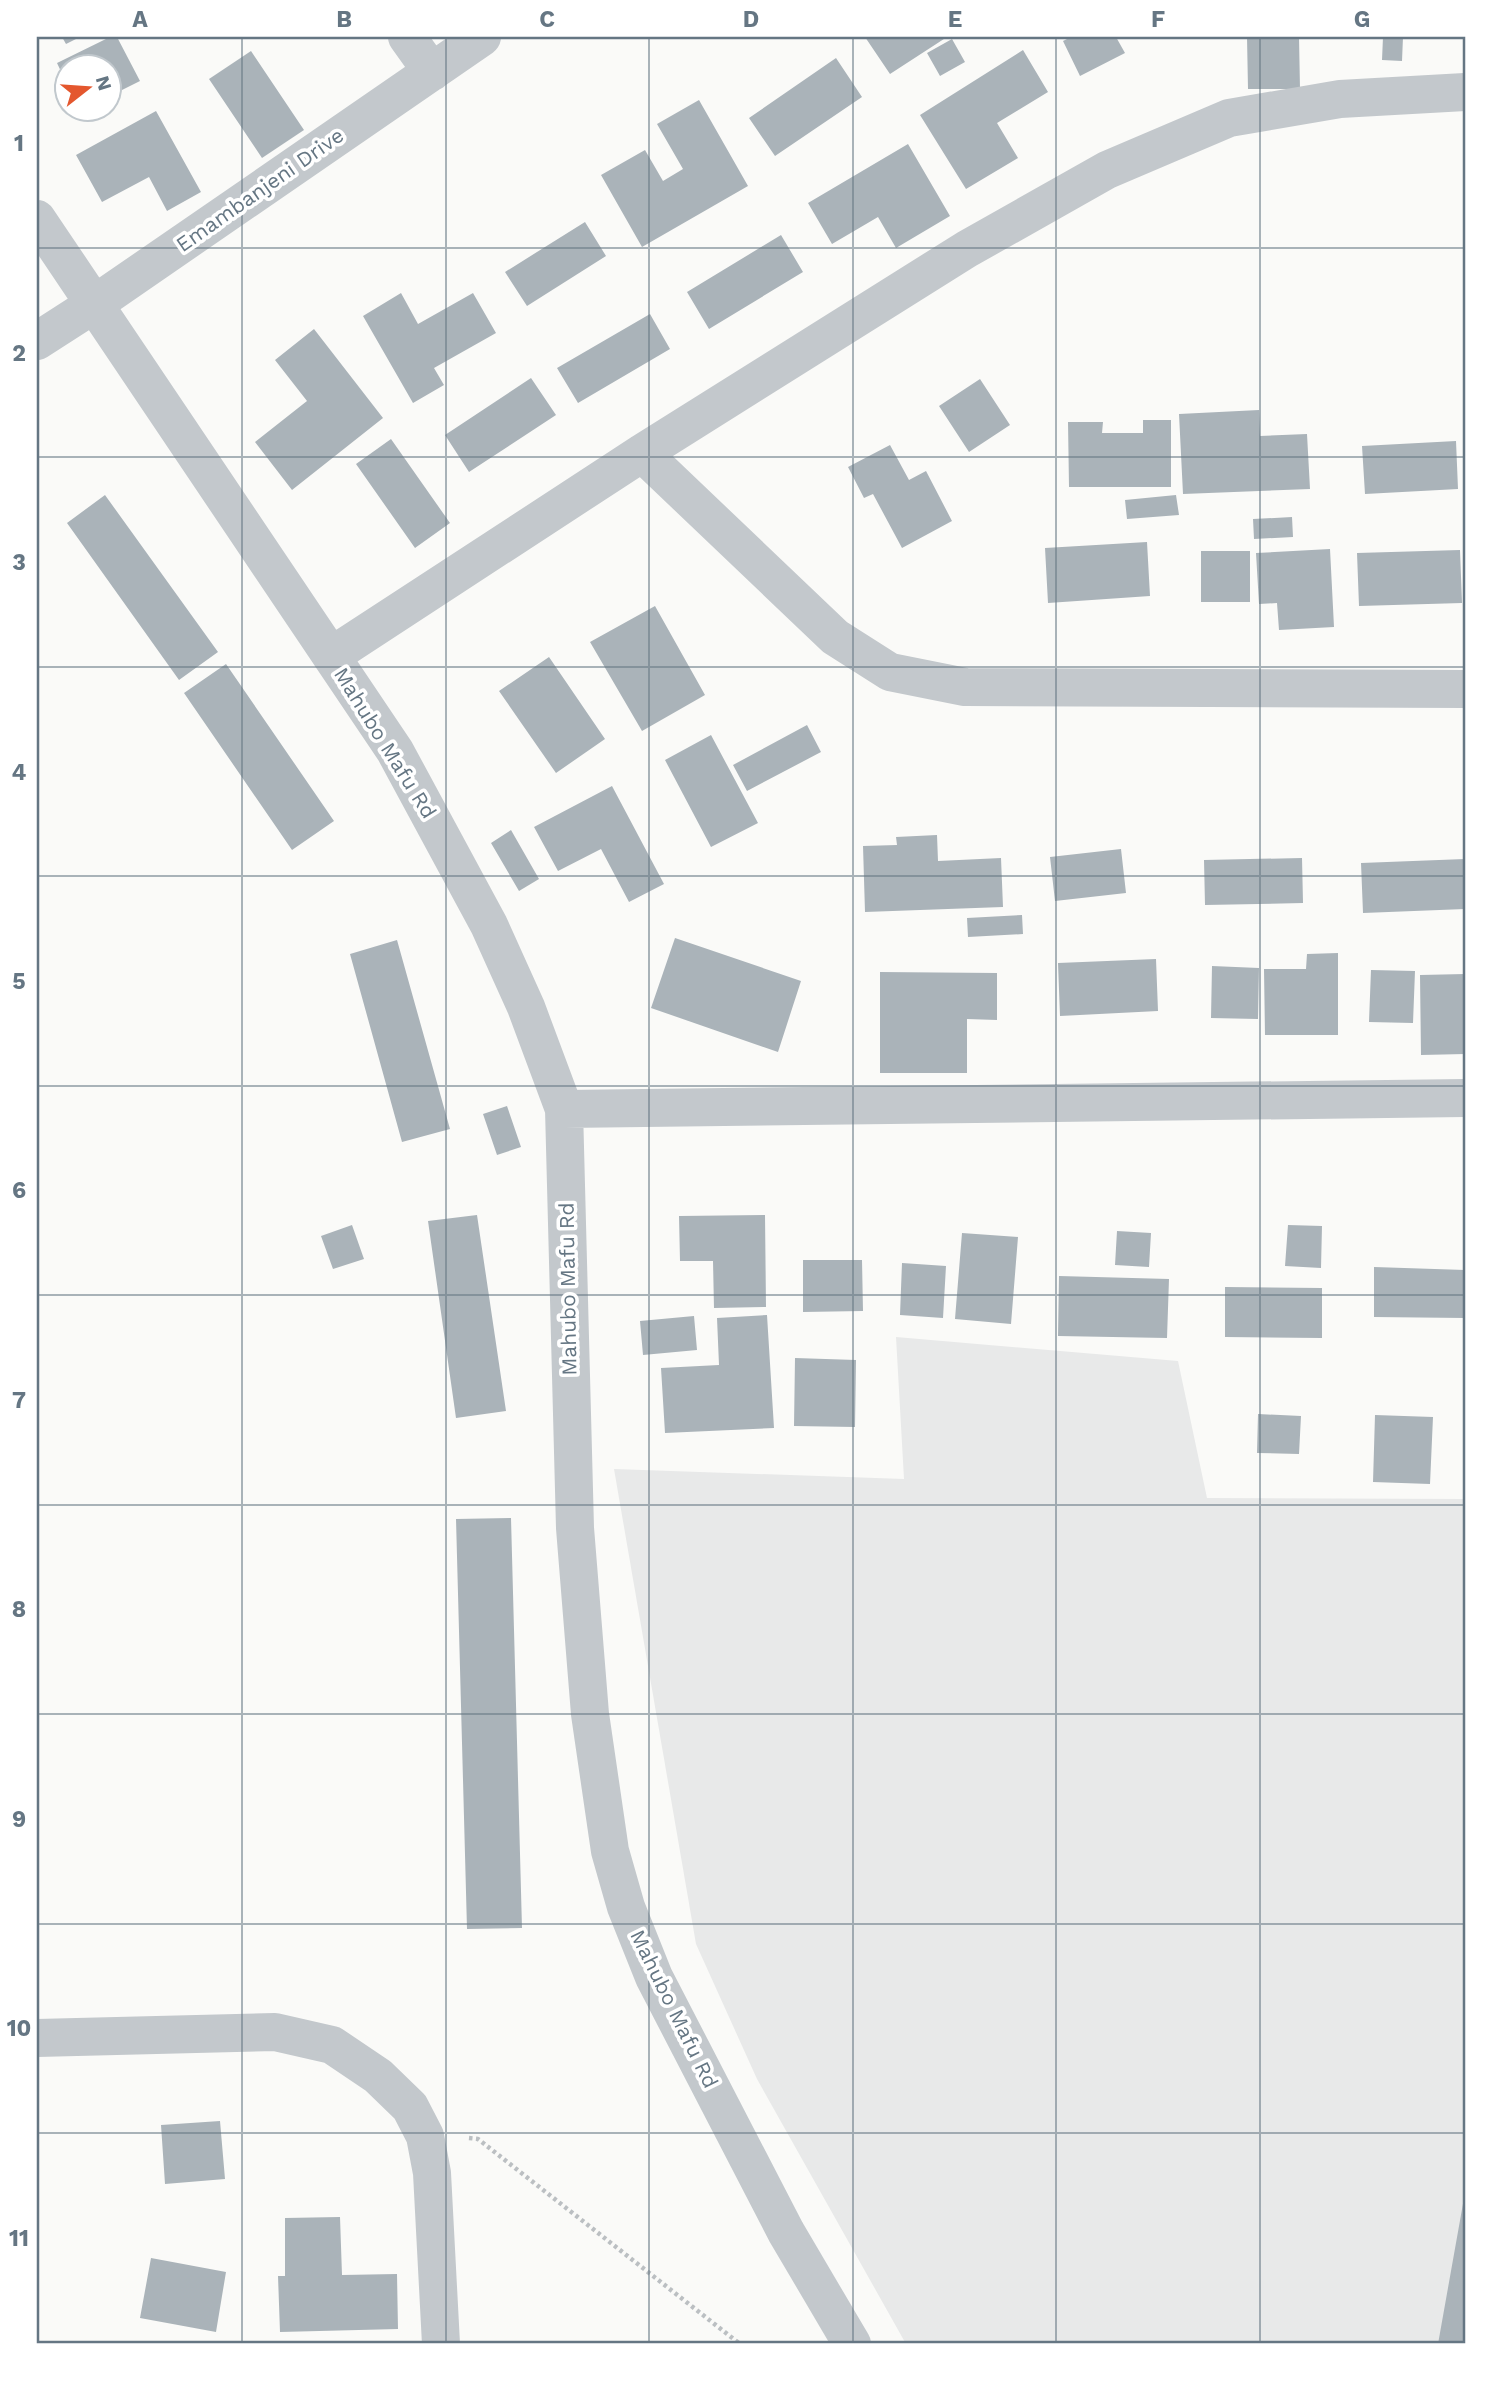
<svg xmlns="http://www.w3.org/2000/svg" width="1502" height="2381" font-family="'Work Sans',sans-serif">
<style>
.built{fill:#e8e9e9}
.building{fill:#aab3b9}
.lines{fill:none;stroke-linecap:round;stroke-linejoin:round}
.path{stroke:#bbbfc2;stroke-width:4.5;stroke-dasharray:3.5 3.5;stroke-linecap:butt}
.minor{stroke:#c3c8cc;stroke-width:38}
.grid{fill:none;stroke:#657683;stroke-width:2;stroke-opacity:0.55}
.labels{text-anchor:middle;stroke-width:7;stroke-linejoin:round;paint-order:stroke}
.street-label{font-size:21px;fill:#657683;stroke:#fff}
.neatline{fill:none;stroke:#657683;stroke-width:2.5}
.grid-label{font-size:23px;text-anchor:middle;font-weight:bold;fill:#657683}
</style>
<rect width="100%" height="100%" fill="#fafaf8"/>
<path class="built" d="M896,1337L1178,1361L1207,1498L1465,1499V2344H906L757,2079L696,1944L614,1469L904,1479Z"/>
<path class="building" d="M62,37H80L66,44Z
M110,37H117L140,81L108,97V66H66V82L57,63Z
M865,37H947L890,74Z
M1071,37H1116L1125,53L1080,76L1063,41Z
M1247,37H1299L1300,89H1248Z
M1383,37H1403L1402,61L1382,60Z
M952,39L965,62L940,76L927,53Z
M1023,50L1048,92L997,123L1018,158L966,189L920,115Z
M251,51L304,130L262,158L209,79Z
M836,58L862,97L775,156L749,118Z
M699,100L748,186L642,247L601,175L645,150L663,181L683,169L657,124Z
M156,111L201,192L167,211L149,177L102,202L76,155Z
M908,144L950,216L896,248L878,217L832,244L808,203Z
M585,222L606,256L527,306L505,272Z
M781,235L803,272L709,329L687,292Z
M401,293L418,324L473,293L496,333L434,368L444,385L413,403L363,316Z
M650,314L670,349L578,403L557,368Z
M314,329L383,418L292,490L255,442L307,401L275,360Z
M531,378L556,415L469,472L445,435Z
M980,379L1010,425L969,452L939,406Z
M1259,410L1260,436L1307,434L1310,489L1183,494L1179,414Z
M1143,420H1171V487H1069L1068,422H1103L1102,433H1143Z
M391,439L450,523L415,548L356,464Z
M1456,441L1458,489L1365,494L1362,446Z
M890,445L909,480L926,471L952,521L902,548L873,494L864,498L848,467Z
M105,495L218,652L179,680L67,523Z
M1176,495L1179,515L1127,519L1125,500Z
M1292,517L1293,537L1254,539L1253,519Z
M1147,542L1150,596L1048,603L1045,548Z
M1330,549L1334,627L1279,630L1277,603L1259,604L1256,553Z
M1460,550L1462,603L1359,606L1357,553Z
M1201,551H1250V602H1201Z
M655,606L705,695L642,731L590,642Z
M549,657L605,739L556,773L499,691Z
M226,664L334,821L292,850L184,693Z
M807,725L821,752L747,791L733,765Z
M711,735L758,823L711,847L665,760Z
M612,786L664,884L629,902L601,849L558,871L534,827Z
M511,830L539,879L519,891L491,843Z
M937,835L938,861L1001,858L1003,907L865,912L863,846L897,845L896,837Z
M1121,849L1126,893L1055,901L1050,857Z
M1302,858L1303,903L1205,905L1204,860Z
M1465,859V909L1363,913L1361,863Z
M1022,915L1023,934L968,937L967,918Z
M675,938L801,981L778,1052L651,1008Z
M397,940L450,1129L402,1142L350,954Z
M1338,953V1035H1265L1264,969H1306L1307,954Z
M1156,959L1158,1011L1060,1016L1058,963Z
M1212,966L1259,968L1258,1019L1211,1018Z
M1371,970L1415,971L1413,1023L1369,1022Z
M880,972L997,973V1020L967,1019V1073H880Z
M1465,974V1054L1421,1055L1420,975Z
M507,1106L521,1147L497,1155L483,1114Z
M477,1215L506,1411L456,1418L428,1221Z
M765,1215L766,1307L714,1308L713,1261H680L679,1216Z
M352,1225L364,1259L333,1269L321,1236Z
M1288,1225L1322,1226L1321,1268L1285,1266Z
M1117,1231L1151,1233L1149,1267L1115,1265Z
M962,1233L1018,1237L1011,1324L955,1319Z
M803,1260H862L863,1311L803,1312Z
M902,1263L946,1266L943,1318L900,1315Z
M1374,1267L1465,1270V1318L1374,1317Z
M1059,1276L1169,1279L1167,1338L1058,1336Z
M1225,1287L1322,1288V1338L1225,1337Z
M767,1315L774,1428L665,1433L661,1368L719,1365L717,1318Z
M694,1316L697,1350L643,1355L640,1321Z
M795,1358L856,1360L855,1427L794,1426Z
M1258,1414L1301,1416L1299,1454L1257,1453Z
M1375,1415L1433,1417L1430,1484L1373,1482Z
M511,1518L522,1928L467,1929L456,1519Z
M220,2121L225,2179L165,2184L161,2125Z
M1464,2198L1465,2344H1438Z
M340,2217L342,2275L397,2274L398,2329L280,2332L278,2276H285V2218Z
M151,2258L226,2272L216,2332L140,2318Z"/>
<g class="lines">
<path class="path" d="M469,2138L478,2139L740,2344"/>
<path class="minor" d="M407,37L432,72
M37,219L395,751L489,925L526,1007L564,1109L575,1528L590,1714L610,1851L626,1907L654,1977L786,2232L852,2344
M37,341L93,305L482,37
M642,453L835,637L890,672L965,687L1465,689
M331,656L642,453L967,249L1107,170L1229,118L1340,99L1465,92
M564,1109L1465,1098
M37,2038L275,2032L332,2045L378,2076L410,2107L425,2136L432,2173L441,2344"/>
</g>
<path class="grid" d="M242,37V2344M446,37V2344M649,37V2344M853,37V2344M1056,37V2344M1260,37V2344M37,248H1465M37,457H1465M37,667H1465M37,876H1465M37,1086H1465M37,1295H1465M37,1505H1465M37,1714H1465M37,1924H1465M37,2133H1465"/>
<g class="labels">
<g class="street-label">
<text transform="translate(260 190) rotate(-35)" y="7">Emambanjeni Drive</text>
<text transform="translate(385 743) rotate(58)" y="7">Mahubo Mafu Rd</text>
<text transform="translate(568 1289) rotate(-91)" y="7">Mahubo Mafu Rd</text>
<text transform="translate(674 2009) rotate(64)" y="7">Mahubo Mafu Rd</text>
</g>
</g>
<rect width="1502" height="2381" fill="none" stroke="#ffffff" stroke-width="77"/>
<g transform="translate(88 88) rotate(73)"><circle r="33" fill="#ffffff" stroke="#c1c8cd" stroke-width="2"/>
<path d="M0-5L12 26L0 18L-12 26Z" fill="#e4572e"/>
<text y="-10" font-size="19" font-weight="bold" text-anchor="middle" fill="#657683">N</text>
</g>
<rect x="38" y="38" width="1426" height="2304" class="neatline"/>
<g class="grid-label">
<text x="140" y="27">A</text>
<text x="344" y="27">B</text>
<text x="547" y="27">C</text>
<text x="751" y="27">D</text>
<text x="955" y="27">E</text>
<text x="1158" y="27">F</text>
<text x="1362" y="27">G</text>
<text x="19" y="151">1</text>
<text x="19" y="361">2</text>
<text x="19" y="570">3</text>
<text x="19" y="780">4</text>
<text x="19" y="989">5</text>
<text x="19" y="1198">6</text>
<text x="19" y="1408">7</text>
<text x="19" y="1617">8</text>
<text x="19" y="1827">9</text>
<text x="19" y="2036">10</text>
<text x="19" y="2246">11</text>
</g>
</svg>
